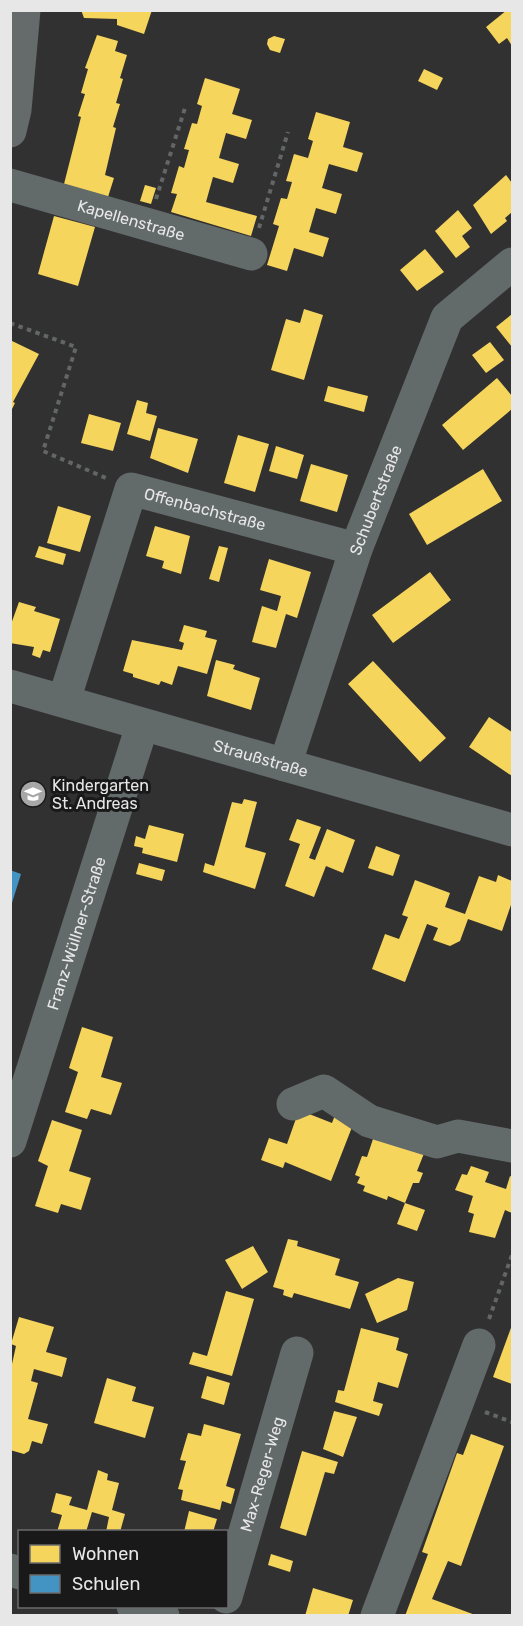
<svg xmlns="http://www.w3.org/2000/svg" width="523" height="1626" font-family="Rubik,sans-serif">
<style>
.homes{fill:#f6d55c}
.schools{fill:#4393c3}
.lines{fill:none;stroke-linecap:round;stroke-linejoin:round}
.path{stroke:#626666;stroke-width:4;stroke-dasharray:4.5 4.5;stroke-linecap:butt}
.minor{stroke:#636a6a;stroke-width:33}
.major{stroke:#646b6a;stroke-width:33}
.labels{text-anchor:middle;stroke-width:6;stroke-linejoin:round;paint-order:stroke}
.street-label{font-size:16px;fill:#e8e7e8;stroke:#19191a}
.poi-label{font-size:16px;fill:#e8e7e8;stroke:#19191a;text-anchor:start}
</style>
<rect width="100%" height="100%" fill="#323132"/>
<path class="homes" d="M81,10H152L144,34L117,25V19L84,18Z
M507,10H512V46L507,38L499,44L486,27Z
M97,35L118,41L115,51L127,55L120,78L123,79L116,103L120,104L113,127L116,128L105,175L114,178L108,197L64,184L81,117L78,116L85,94L81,93L88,69L85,68Z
M274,36L285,39L280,53L270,50L267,44L268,39Z
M424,69L443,78L437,90L418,81Z
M205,78L240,89L232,114L252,120L246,139L226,133L219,158L239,164L233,183L213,177L206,202L257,216L251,236L171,212L177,194L171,193L179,166L184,168L189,150L184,149L192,123L197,124L202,106L197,104Z
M316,112L350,122L343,147L363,153L357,172L329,164L322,188L342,194L336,214L316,208L309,232L329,238L323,257L294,248L287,271L267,265L279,226L273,224L281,198L287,199L292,182L286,181L294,154L308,158L313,141L308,139Z
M506,175L512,183V212L505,218L507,221L491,234L473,205Z
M145,185L156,188L151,204L140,201Z
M458,210L472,228L462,236L470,247L456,258L435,231Z
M54,216L95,227L78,286L38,274Z
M425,249L444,272L417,291L400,270Z
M304,309L323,315L304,380L271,370L286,319L300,323Z
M512,314V347L496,327Z
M10,340L39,354L13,402L15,403L10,413Z
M490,342L504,360L486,373L472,355Z
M497,378L512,396V409L463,450L442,425Z
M328,386L368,396L364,412L324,401Z
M137,400L148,403L146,413L157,416L150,441L127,434Z
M89,414L121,423L113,451L81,443Z
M158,428L198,439L188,473L150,458Z
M238,435L269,444L255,492L224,483Z
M276,446L304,455L297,479L269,471Z
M311,464L348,475L337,512L300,501Z
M483,469L502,501L427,545L409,514Z
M58,506L91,516L80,552L47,543Z
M155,526L190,536L181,574L162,568L164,561L146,556Z
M39,546L66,554L63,565L35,557Z
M219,546L228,548L219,582L209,579Z
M269,559L311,572L297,618L286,614L276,648L252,642L262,606L277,611L281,596L260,590Z
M430,572L451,600L393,643L372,615Z
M19,602L36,607L34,611L60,619L50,652L43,650L40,658L32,655L34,647L10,643V627Z
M184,625L207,631L205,637L217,640L207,674L178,666L172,685L161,681L159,685L133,677V674L123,671L132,640L182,650L184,643L179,641Z
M216,660L235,665L233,669L260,678L251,710L207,696Z
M373,661L446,738L420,762L348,684Z
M489,717L512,732V776L469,747Z
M244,799L257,802L245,847L266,853L255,889L203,872L205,863L214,866L232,802L242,804Z
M297,819L321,827L309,858L315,860L327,829L355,840L343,873L326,866L314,897L285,886L300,844L289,840Z
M149,825L184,834L177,862L142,853L143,848L134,846L136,836L145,839Z
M376,846L400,855L393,876L368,868Z
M139,863L165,870L162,881L136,874Z
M498,875L512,881V902L502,931L468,919L460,941L450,946L433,940L438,928L427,924L405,982L372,969L385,934L399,939L408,917L402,915L415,880L450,893L445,907L465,914L479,876L496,882Z
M82,1027L113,1037L101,1077L122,1083L111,1115L91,1109L87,1119L65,1112L78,1072L69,1068Z
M299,1110L332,1123L335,1115L354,1122L331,1181L285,1162L283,1168L261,1160L269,1138L287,1144Z
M52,1120L82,1130L69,1171L91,1178L81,1210L61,1204L58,1213L35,1206L48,1166L38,1161Z
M375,1133L425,1151L417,1171L423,1173L419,1183H413L405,1203L388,1196L387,1200L363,1191L365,1186L357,1183L360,1177L355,1175L362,1156L367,1157Z
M471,1166L489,1172L485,1182L506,1189L510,1176L512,1177V1213L505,1210L495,1238L469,1232L474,1214L468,1212L473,1196L455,1190L462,1174L467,1175Z
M405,1203L425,1210L417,1231L397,1224Z
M288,1239L298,1241L297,1246L340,1259L335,1275L359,1282L350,1309L294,1293L292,1298L283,1295L284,1290L273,1287Z
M253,1246L268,1272L242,1289L225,1260Z
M398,1278L414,1282L407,1310L377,1323L365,1294Z
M226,1291L254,1299L232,1376L189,1364L193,1352L207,1356Z
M19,1317L54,1327L46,1352L67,1358L62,1377L34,1369L31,1381L38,1383L28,1419L48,1424L42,1444L32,1441L29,1451L24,1454L10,1450V1373L16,1346L11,1344Z
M512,1325V1384L493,1377Z
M361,1328L399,1338L396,1350L408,1354L398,1388L378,1382L373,1401L383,1404L379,1416L335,1402L338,1390L344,1391Z
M207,1376L230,1383L224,1405L201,1398Z
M107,1378L136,1387L132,1401L154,1407L145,1438L94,1423Z
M334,1411L357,1417L343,1457L323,1449Z
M204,1424L241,1434L226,1486L235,1489L231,1504L222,1501L220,1510L181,1500L183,1490L178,1489L186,1461L180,1460L188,1433L201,1436Z
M471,1434L504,1446L461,1566L448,1561L432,1599L478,1616H405L428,1554L422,1552L457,1453L463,1455Z
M302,1451L338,1462L334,1474L325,1472L306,1536L280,1528Z
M98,1470L108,1474L107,1480L119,1483L112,1510L125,1514L120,1532H106L109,1517L92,1512L86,1532H57L62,1515L51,1512L56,1493L72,1497L69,1505L87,1510Z
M189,1511L217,1519L213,1532H184Z
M271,1554L293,1561L290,1572L268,1565Z
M313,1588L353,1600L348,1616H305Z"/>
<path class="schools" d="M10,870L21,874L11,906H10Z"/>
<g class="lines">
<path class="path" d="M156,199L186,105
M259,228L288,132
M10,323L76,347L43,451L106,478
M489,1319L512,1255
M485,1412L512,1422"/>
<g class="minor">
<path id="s1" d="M10,185L251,254"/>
<path id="s2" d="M10,686L512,830"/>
<path id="s3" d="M64,700L131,489L356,549"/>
<path id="s4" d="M285,765L356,549L447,318L512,264"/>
<path d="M293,1104L324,1091L369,1121L437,1142L458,1136L512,1146"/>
<path id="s5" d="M10,1141L142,726"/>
<path d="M10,1570L20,1573"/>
<path id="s6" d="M226,1597L297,1353"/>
<path d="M133,1606L163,1616"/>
<path d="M377,1616L479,1345"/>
</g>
<path class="major" d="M10,131L15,110L24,10"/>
</g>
<defs>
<symbol id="school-disc" viewBox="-11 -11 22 22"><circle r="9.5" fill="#a8a7a8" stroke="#19191a"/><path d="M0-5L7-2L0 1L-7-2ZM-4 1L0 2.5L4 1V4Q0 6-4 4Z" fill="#fff"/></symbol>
</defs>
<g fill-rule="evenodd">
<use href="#school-disc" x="18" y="779" width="30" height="30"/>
</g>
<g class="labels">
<g class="street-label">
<text dy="6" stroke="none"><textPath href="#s1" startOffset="126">Kapellenstraße</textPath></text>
<text dy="6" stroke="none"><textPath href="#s4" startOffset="280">Schubertstraße</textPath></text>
<text dy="6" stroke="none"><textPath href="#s3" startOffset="298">Offenbachstraße</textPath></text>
<text dy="6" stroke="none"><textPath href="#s2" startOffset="261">Straußstraße</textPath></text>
<text dy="6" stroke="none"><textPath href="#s5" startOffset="218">Franz-Wüllner-Straße</textPath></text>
<text dy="6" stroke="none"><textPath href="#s6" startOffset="128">Max-Reger-Weg</textPath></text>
</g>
<g class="poi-label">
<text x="52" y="791">Kindergarten<tspan x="52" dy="18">St. Andreas</tspan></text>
</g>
</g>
<rect width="523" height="1626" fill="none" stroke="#e8e7e8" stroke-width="24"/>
<rect x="18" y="1530" width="210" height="78" fill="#19191a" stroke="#6c6b6c" stroke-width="1.5"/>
<rect x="30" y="1545" width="30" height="18" fill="#f6d55c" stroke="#6c6b6c" stroke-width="1.5"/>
<text x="72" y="1560" font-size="18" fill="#e8e7e8">Wohnen</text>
<rect x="30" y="1575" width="30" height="18" fill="#4393c3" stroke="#6c6b6c" stroke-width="1.5"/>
<text x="72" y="1590" font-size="18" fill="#e8e7e8">Schulen</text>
</svg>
